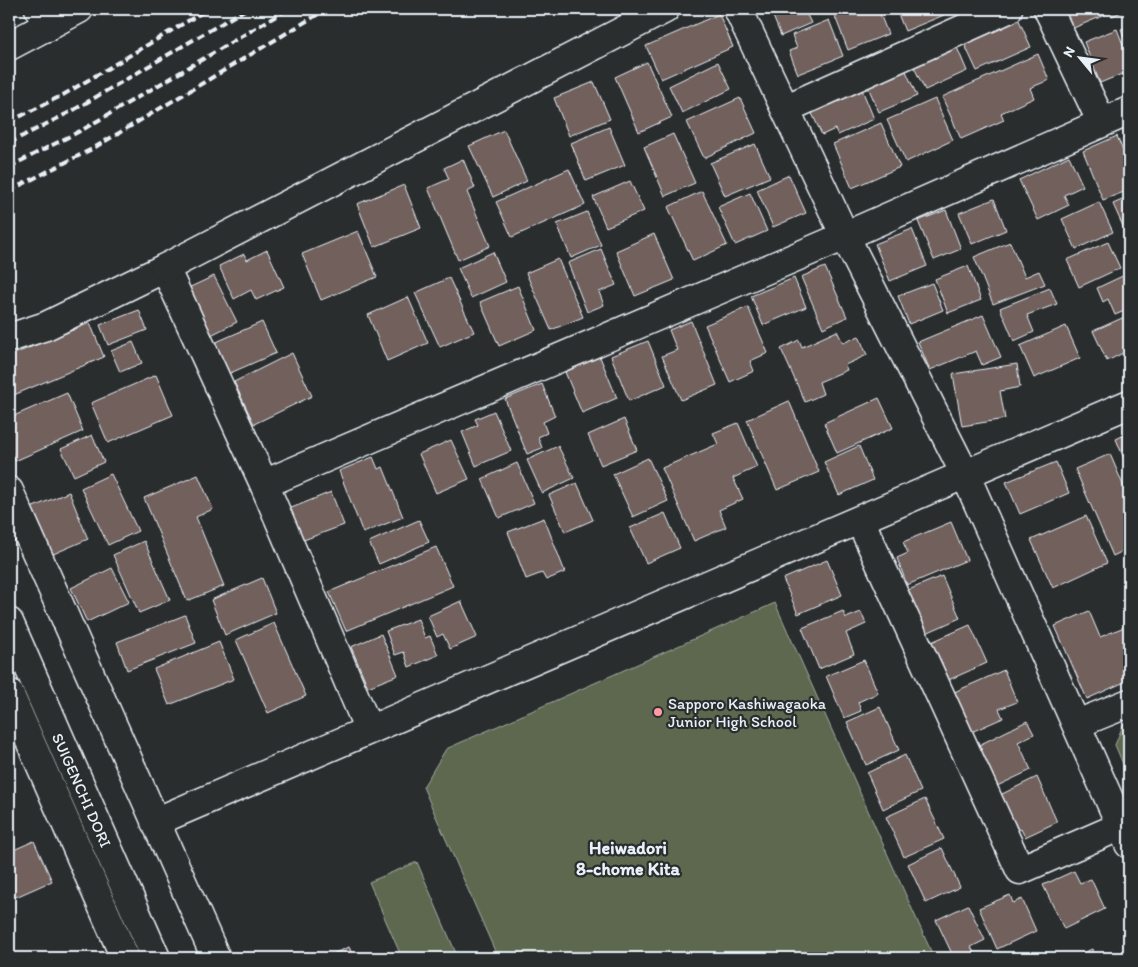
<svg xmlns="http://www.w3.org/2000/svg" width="1138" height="967" font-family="Itim,sans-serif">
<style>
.green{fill:#5d684f;stroke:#a2aca4}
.building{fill:#72605c;stroke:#e8f1f8}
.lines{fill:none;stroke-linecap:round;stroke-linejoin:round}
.street-casing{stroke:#e8f1f8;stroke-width:31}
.secondary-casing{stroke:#e8f1f8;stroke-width:31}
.street{stroke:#2a2d2e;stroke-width:28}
.secondary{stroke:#2a2d2e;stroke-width:28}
.rail{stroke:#e8f1f8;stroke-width:4;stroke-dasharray:8 4;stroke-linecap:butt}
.poi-dot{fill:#ff9aa2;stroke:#2a2d2e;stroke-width:2}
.labels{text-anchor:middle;stroke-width:4.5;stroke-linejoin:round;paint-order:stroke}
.poi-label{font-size:16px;fill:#e8f1f8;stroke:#2a2d2e;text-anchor:start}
.street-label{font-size:16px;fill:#e8f1f8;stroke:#2a2d2e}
.neighbourhood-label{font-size:18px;font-weight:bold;fill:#e8f1f8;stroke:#2a2d2e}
</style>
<rect width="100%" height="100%" fill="#2a2d2e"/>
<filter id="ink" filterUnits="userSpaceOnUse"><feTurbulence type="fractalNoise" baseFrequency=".02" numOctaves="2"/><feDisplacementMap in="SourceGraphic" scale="10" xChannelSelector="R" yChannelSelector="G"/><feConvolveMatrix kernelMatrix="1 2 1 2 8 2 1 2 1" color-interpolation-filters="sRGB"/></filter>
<g filter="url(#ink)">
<path class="green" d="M775,603L934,958H498L423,787L446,749Z
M1129,723V778L1115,745L1123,725Z
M417,862L458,958H402L369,882Z"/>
<path class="building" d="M770,9H804L811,23L781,36Z
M839,9H878L888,34L848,50L833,11Z
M896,9H942L944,15L905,31Z
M1063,9H1102L1105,15L1071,29Z
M1109,9H1129L1112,16Z
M719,14L733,47L661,79L646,46Z
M1017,16L1031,47L977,71L963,41Z
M829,20L843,56L798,74L789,51L797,48L792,35Z
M1129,26V50L1121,29Z
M1117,29L1129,60V71L1100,83L1084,42Z
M956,45L967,71L925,90L913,65Z
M1038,54L1049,80L1030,88L1034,98L1001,113L1004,120L961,139L942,97Z
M647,62L672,117L639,132L615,77Z
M718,62L731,89L682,113L669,86Z
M906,71L917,96L879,112L868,87Z
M594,82L610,119L569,136L554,98Z
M861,87L874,119L838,135L835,129L822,135L810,109Z
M740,98L756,133L704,158L687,122Z
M935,99L953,140L906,162L887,120Z
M881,123L900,167L852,188L833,144Z
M609,127L625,165L586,181L571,143Z
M504,130L527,181L493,197L469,146Z
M673,134L695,183L665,196L644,147Z
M1117,136L1129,166V190L1103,200L1083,151Z
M755,144L770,177L725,196L710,163Z
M1069,156L1083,186L1064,195L1069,205L1038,220L1019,180Z
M463,159L475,188L467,192L490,246L458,260L428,188L449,179L444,168Z
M569,169L585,205L512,237L496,202Z
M789,175L806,213L773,227L757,190Z
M630,181L644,211L606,227L593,197Z
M404,185L421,228L374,247L357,204Z
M702,191L727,245L693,261L668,207Z
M750,193L767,231L735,245L718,207Z
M1129,197V232L1126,233L1113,204Z
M994,199L1006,230L972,244L959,213Z
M1099,202L1113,232L1076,249L1062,219Z
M946,210L961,249L934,260L918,221Z
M587,212L601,245L571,258L557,224Z
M912,229L927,266L890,281L875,244Z
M358,231L377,277L321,300L302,254Z
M654,234L674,280L635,296L616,251Z
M1010,242L1025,277L1039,271L1045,284L993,304L974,257Z
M1108,242L1120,268L1079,287L1067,260Z
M601,249L616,285L599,292L604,305L587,312L568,263Z
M267,250L284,287L256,300L251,290L234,299L219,266L244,254L247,260Z
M493,252L506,282L471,298L458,268Z
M558,259L583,317L551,330L526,273Z
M968,266L981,300L948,313L935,279Z
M825,267L847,317L823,328L801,277Z
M1129,273V309L1115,315L1108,299L1103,302L1097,288Z
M214,276L237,322L207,337L184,290Z
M449,278L474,332L440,347L415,293Z
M794,278L806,307L763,325L751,296Z
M932,283L943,310L909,324L898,296Z
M518,286L536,330L499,346L480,302Z
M1050,288L1057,304L1027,315L1034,332L1014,341L1000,308Z
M408,297L428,343L387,361L368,315Z
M748,307L768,353L750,361L754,371L730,382L705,325Z
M139,310L147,330L108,345L100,325Z
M983,315L1001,357L982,365L976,351L930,370L918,342Z
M1129,315V350L1107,361L1093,331Z
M691,321L717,385L681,400L662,356L677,350L669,330Z
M262,322L276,353L228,374L214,343Z
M90,323L104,357L9,397V356Z
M1066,326L1080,358L1034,378L1020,346Z
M837,331L843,343L859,336L867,355L845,365L847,370L819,382L823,394L805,402L781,349L799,340L802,347Z
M648,341L666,385L629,401L611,356Z
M133,342L142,363L120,372L111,351Z
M292,353L312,396L254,424L234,382Z
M600,357L617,398L582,413L565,372Z
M1017,364L1020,387L1000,391L1005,419L962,426L953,374Z
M156,375L173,415L108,443L91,403Z
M542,384L555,416L543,422L547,433L538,437L542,448L527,454L505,399Z
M67,393L83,431L15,461L9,446V418Z
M879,398L893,428L837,453L824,423Z
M789,401L819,472L777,490L747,420Z
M494,411L511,451L476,466L462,432L478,425L475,419Z
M624,419L637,450L601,465L588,435Z
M738,423L757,467L733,478L743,499L719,510L726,527L694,541L662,468L718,444L713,433Z
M1129,433V471L1116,439Z
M92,435L104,462L74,476L61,449Z
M451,440L469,479L436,493L419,454Z
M558,446L574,478L542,493L527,460Z
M859,446L873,480L839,495L824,462Z
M1110,454L1129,499V548L1113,556L1075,469Z
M373,457L378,469L383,467L403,517L363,533L339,471Z
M648,458L668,501L633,517L613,474Z
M1056,462L1069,493L1020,514L1006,482Z
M517,463L534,503L499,518L482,479Z
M111,474L138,531L108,545L81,488Z
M198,475L213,509L196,517L224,586L187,601L144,498Z
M577,483L593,520L565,532L549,495Z
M69,492L88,539L51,555L31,508Z
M331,492L344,525L301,541L289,509Z
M665,513L680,548L646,563L630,528Z
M1086,516L1107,563L1053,588L1031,540Z
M544,518L565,572L546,580L542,573L526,579L508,532Z
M419,520L429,542L379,564L369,542Z
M951,522L967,560L907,585L897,558L908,553L903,542Z
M144,541L170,600L139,613L113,555Z
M436,547L453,586L346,631L329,592Z
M827,560L842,595L798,614L783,579Z
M112,568L129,602L87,622L71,588Z
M942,576L960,618L924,634L906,591Z
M262,578L276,613L225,635L211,600Z
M461,601L477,637L450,649L443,634L437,637L428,616Z
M843,611L846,618L861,612L866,624L846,633L854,654L819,669L802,628Z
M1089,611L1100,637L1129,625V680L1087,699L1055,626Z
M185,615L196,643L127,670L117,642Z
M418,619L425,638L430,636L438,655L409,667L404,652L395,655L386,631Z
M274,623L306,696L268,713L236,640Z
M970,625L987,663L944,682L927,644Z
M381,634L398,675L368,687L351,647Z
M219,642L234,679L169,705L154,669Z
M864,660L878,693L858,702L861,711L844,718L826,676Z
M1004,670L1017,702L999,709L1003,718L969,733L952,693Z
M880,707L899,750L866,765L847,722Z
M1027,721L1034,734L1018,742L1031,770L995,787L975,747Z
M905,755L921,791L883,809L867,773Z
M1037,777L1057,822L1025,837L1021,829L1013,833L996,797Z
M925,799L944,839L904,857L886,817Z
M34,841L52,881L9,900V852Z
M942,848L960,887L926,903L908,864Z
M1074,871L1080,883L1091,879L1105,909L1064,929L1043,885Z
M1010,895L1013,903L1022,899L1036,931L997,949L979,908Z
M968,905L985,940L971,947L977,958H954L936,920Z
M349,947L354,958H323Z
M1092,949L1096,958H1072Z"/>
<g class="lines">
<defs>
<path id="street" d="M39,9L48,27
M738,9L845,236L965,474L1129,844
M1048,9L1102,123
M785,109L1008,9
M9,338L46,326L165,268L264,484L369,730
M264,484L845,236L1129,111
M9,491L216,958
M860,520L1020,870L1121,826
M9,693L125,958
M1077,724L1129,703
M155,822L1129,404"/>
<path id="secondary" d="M9,46L79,9
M165,268L665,9
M9,622L156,958"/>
</defs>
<use href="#street" class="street-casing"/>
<use href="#secondary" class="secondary-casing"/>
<use href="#street" class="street"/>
<use href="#secondary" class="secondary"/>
<path class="rail" d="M9,122L63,95L208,9
M9,143L72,111L246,9
M9,167L82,130L288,9
M9,191L92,149L327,9"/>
</g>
</g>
<circle class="poi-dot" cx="658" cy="712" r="5"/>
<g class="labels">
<g class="poi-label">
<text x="668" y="709">Sapporo Kashiwagaoka<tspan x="668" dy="18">Junior High School</tspan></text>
</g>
<g class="street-label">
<text transform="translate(82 790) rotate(66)" y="6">SUIGENCHI DORI</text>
</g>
<g class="neighbourhood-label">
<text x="628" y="854">Heiwadori<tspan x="628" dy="21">8-chome Kita</tspan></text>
</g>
</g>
<rect width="1138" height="967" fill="none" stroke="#2a2d2e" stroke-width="30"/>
<rect x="15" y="15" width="1108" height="937" fill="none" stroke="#e8f1f8" stroke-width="2" filter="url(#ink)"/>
<g transform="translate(1080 58) rotate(299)" stroke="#2a2d2e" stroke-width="4" paint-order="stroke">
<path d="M0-4L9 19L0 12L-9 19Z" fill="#e8f1f8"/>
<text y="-8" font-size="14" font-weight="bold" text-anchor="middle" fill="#e8f1f8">N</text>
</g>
</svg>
